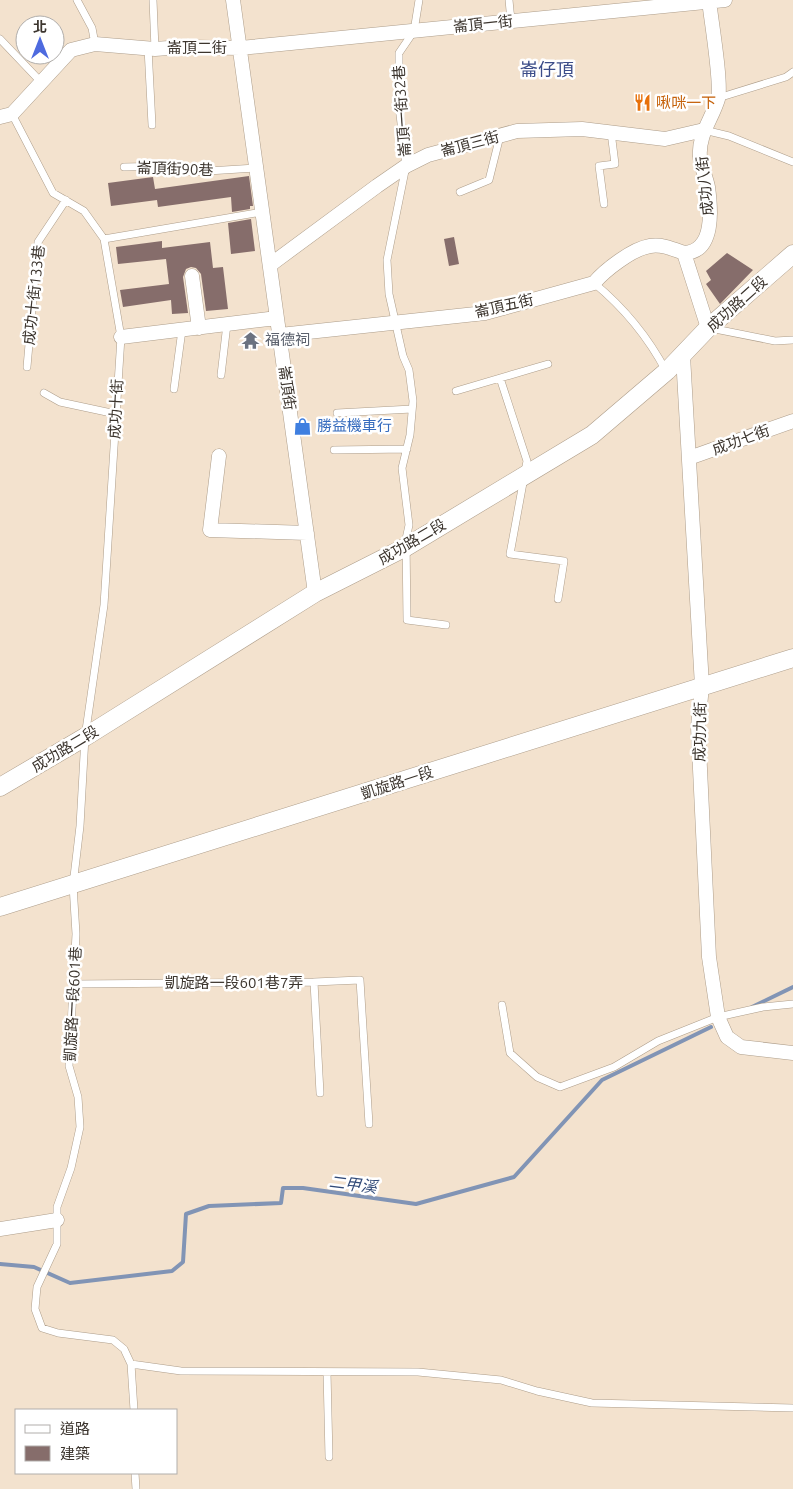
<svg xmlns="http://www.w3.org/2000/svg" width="793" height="1489" font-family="Ubuntu,'Noto Sans TC',sans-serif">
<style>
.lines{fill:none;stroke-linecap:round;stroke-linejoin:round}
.stream{stroke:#8194b5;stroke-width:4}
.building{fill:#866d6b}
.service-casing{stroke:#ad9d8a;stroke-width:8}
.minor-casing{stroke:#ad9d8a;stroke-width:15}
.tertiary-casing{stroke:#ad9d8a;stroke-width:19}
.service{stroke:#fff;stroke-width:7}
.minor{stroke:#fff;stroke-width:14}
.tertiary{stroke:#fff;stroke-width:18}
.labels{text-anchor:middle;stroke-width:5;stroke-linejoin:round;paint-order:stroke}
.street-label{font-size:15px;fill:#3c352e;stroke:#fff}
.food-label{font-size:15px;fill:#c56008;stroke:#fff;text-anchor:start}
.worship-label{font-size:15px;fill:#5b616d;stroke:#fff;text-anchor:start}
.shop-label{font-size:15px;fill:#366cbe;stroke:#fff;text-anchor:start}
.water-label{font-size:16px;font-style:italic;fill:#314a78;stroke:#fff}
.quarter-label{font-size:18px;fill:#3c4d89;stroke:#fff}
</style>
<rect width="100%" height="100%" fill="#f3e2ce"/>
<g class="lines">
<path class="stream" d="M752,1007L793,987
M0,1264L34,1267L70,1283L172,1271L183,1262L186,1214L209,1206L281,1203L283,1188H303L416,1204L514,1177L602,1080L711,1027"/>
</g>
<path class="building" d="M249,176L253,206H250V209L232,212L231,197L158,207L157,200L111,206L108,183L153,177L155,189Z
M251,219L255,251L231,254L228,223Z
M454,237L459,264L449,266L444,239Z
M162,241V248L210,242L213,268L223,267L228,309L206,311L201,274L196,268L191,267L186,269L183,277L188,313L172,314L171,300L123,307L120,290L169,284L166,259L118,264L116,247Z
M727,253L753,270L720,304L706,284L711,280L706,271Z"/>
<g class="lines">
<defs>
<path id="service" d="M77,0L92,28L95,44
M153,0L155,49
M419,0L414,31L399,53V106L406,166L387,260L389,294L403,356L409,370L413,401L410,435L402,468L409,525L406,539L407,620L446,625
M509,0L511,21
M0,39L41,82
M148,48L152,125
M718,98L786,77L793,72
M12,114L53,193L84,211L104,239L121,337L104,605L85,737L80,826L73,885L76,934L69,1066L78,1097L80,1127L71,1168L57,1207V1244L37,1287L35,1309L42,1328L58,1333L113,1340L124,1349L131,1364L134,1410
M704,130L729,136L793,162
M124,167L169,166L192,172L256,168
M460,192L489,180L500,136
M604,204L599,166L615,164L611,132
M104,239L262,212
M594,283C623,307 648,337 666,371
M710,328L775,341L793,340
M27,367L38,242L66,200
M221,375L227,324
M500,378L527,461L510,554L564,561L558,599
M174,389L182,330
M456,391L548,364
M44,393L60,402L116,414
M337,413L412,409
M334,450L407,449
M314,982L320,1093
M75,984L314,982L360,980L369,1124
M502,1005L510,1053L537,1077L560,1087L614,1067L658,1041L718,1017L763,1007L793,1004
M131,1364L181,1371L418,1372L501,1380L537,1391L592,1403L793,1408
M327,1372L329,1457
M135,1473L136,1489"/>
<path id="minor" d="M233,0L315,593
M0,117L12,114L71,50L95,44L155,49L182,47L240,48L725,0
M270,265L377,186L406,166L428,155L517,131L582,129L665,139L704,130
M192,276L199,328
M708,328L684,253C715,252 711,209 708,187C706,177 701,167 700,157C698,135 712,119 718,99C722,83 711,20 709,0
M280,335L485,313L594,283C605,270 632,249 650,246C662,244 673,249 684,253
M121,337L277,318
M683,356L702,686L698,727L709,957L718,1017L727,1037L741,1047L793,1053
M219,456L210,530L307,533
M689,458L793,421
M0,1229L57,1220"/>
<path id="tertiary" d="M0,787L85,737L315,593L406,547L592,435L667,371L708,328L793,254
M0,907L793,658"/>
</defs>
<use href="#service" class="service-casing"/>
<use href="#minor" class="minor-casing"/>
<use href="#tertiary" class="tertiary-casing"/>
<use href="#service" class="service"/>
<use href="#minor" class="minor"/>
<use href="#tertiary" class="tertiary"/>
</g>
<defs>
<symbol id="restaurant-bare" viewBox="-9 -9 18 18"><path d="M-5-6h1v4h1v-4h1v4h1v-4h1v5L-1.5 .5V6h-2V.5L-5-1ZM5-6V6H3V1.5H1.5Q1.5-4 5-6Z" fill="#e8710a" stroke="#fff" stroke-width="2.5" paint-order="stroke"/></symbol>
<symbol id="temple-bare" viewBox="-9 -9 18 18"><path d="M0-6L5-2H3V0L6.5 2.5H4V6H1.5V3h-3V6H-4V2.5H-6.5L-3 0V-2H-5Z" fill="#6b7280" stroke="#fff" stroke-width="2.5" paint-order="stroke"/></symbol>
<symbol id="shop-bare" viewBox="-9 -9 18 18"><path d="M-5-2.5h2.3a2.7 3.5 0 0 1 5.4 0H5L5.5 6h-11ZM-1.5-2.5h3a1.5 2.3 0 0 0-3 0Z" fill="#3f7fe0" stroke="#fff" stroke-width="2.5" paint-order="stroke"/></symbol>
</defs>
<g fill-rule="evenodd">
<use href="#restaurant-bare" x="630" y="90" width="25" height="25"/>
<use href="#temple-bare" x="238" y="328" width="25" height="25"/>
<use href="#shop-bare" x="290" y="414" width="25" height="25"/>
</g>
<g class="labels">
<g class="street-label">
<text transform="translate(483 24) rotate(-6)" y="5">崙頂一街</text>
<text x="197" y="53">崙頂二街</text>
<text transform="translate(402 111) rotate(-94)" y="5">崙頂一街32巷</text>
<text transform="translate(470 144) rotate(-15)" y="5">崙頂三街</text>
<text transform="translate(175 169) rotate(2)" y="5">崙頂街90巷</text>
<text transform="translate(705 186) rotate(-96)" y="5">成功八街</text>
<text transform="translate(34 295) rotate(-84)" y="5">成功十街133巷</text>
<text transform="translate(737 304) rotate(-42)" y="5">成功路二段</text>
<text transform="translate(504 306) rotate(-13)" y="5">崙頂五街</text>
<text transform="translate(287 388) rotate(82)" y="5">崙頂街</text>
<text transform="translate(116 409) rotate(-87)" y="5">成功十街</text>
<text transform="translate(741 440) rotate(-20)" y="5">成功七街</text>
<text transform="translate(412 542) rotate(-30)" y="5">成功路二段</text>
<text transform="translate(700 732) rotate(-89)" y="5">成功九街</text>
<text transform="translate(65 749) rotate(-31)" y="5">成功路二段</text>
<text transform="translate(397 783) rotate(-18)" y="5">凱旋路一段</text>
<text x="234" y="988">凱旋路一段601巷7弄</text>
<text transform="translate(73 1004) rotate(-87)" y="5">凱旋路一段601巷</text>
</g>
<g class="food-label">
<text x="656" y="108">啾咪一下</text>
</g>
<g class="worship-label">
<text x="265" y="345">福德祠</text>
</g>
<g class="shop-label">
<text x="317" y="431">勝益機車行</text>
</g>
<g class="water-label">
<text transform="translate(353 1184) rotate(7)" y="6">二甲溪</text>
</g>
<g class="quarter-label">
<text x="547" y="76">崙仔頂</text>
</g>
</g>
<rect x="15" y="1409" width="162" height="65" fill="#ffffff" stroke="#b1aeab"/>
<rect x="25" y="1425" width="25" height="8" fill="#ffffff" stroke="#b1aeab"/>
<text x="60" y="1434" font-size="15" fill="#3c352e">道路</text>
<rect x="25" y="1446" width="25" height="15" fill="#866d6b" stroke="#b1aeab"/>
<text x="60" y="1459" font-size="15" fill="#3c352e">建築</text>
<g transform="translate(40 40)"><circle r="24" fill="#ffffff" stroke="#b1aeab"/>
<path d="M0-4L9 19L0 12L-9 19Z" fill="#4e6adf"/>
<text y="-8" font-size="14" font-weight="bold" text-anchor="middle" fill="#3c352e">北</text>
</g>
</svg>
